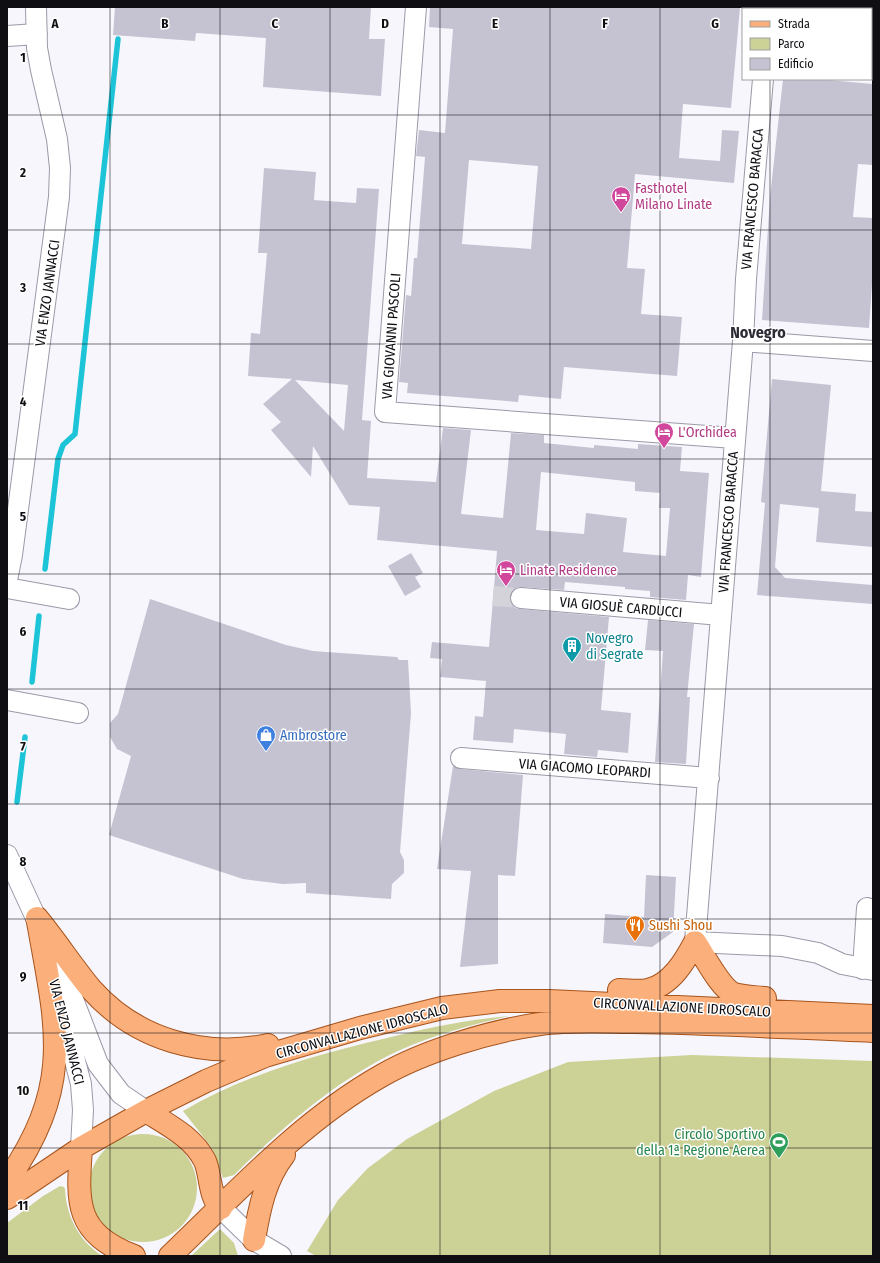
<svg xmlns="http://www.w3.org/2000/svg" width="880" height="1263" font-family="'Fira Sans Condensed',sans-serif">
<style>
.green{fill:#ccd195}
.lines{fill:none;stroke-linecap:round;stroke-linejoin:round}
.stream{stroke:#1dc4d7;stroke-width:5.5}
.building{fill:#c5c3d2;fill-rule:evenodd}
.minor-tunnel{stroke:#d4d3da;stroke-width:20;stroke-dasharray:20 10;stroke-linecap:butt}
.minor-casing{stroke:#9c99a8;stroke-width:22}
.major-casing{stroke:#a7541d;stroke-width:24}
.minor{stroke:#fff;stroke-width:20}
.major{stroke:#fbaf7a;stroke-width:22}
.grid{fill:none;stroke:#0f0e13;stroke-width:1;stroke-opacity:0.55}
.labels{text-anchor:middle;stroke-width:3;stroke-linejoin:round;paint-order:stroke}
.hotel-label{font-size:14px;fill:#b23c85;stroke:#fff;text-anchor:start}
.street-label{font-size:14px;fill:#0f0e13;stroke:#fff}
.culture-label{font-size:14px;fill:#0d838f;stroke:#fff;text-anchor:start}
.shop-label{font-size:14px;fill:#366cbe;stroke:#fff;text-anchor:start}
.food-label{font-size:14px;fill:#c56008;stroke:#fff;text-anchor:start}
.leisure-label{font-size:14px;fill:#27864d;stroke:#fff;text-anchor:end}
.quarter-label{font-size:16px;font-weight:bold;fill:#2d2b36;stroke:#fff}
.grid-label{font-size:13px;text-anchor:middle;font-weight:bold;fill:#0f0e13;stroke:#fff;stroke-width:3;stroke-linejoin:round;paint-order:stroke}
</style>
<rect width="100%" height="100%" fill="#f7f6fd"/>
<path class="green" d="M509,1016C471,1025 433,1035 398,1051C336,1080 283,1127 234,1175L223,1178L212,1148L183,1111C245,1075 314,1055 383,1039C427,1028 463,1020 509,1016Z
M692,1055L873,1061V1256H316L307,1251L338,1200L368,1168L407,1139L494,1091L568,1062Z
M89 1188a54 54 0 1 1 108 0a54 54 0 1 1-108 0Z
M60,1186L64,1187L65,1189C66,1216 80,1243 103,1256H7V1223L43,1196Z
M220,1229L234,1243L238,1256H191Z"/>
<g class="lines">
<path class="stream" d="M45,569L58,459L63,445L75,434L118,39
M32,682L39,616
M17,802L25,737"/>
</g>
<path class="building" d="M115,7H371L369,39H385L381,96L263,87L266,38L196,33L195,41L113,35Z
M430,7H740L731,108L683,104L679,158L720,161L722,130L739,131L734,183L635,174L627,268L645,269L641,314L682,317L677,376L564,367L561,399L519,395L518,402L407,393L408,383L399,382L406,295L411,296L414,258H417L425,157L416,156L419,130L445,133L453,29L429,27ZM469,160L538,166L531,249L462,244Z
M783,79H818L873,84V165L858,164L853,217L873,218V269L869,328L762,320L770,197Z
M264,168L316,172L314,200L356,203L357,188L379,189L362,420L371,421L367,478L436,482L443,428L471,430L461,514L503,518L511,433L544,435V443L594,448V445L638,449V444L682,447L680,471L709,473L701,577L688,575L686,600L650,597V591L625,589V587L565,582L564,590L522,587L516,588L510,597L511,603L515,608L520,609L609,617L601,710L631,713L628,753L598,750L597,757L564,754L566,734L514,729L513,743L473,740L475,716L483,717L486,681L440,677L442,659L430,658L432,642L489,647L497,551L377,540L380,507L349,505L313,446L311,477L271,430L281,422L263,404L292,379L248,376L251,333L260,334L267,253H258ZM295,380L348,385L344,431ZM541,472L635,482V491L660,493L659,508H670L666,556L623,552L627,518L586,513L584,534L536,530Z
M772,379L831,385L821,491L856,494L855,511L873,512V547L816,542L819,508L780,504L775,567L785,578L873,585V604L757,595L765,503L761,502Z
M411,553L423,573L415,577L421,587L405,596L388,566Z
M150,599L286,645L313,651L397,657L399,660H408L411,713L400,852L404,860V873L392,884L391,899L306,893V883L283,884L243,879L109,835L131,756L117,749L110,737V723L118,714Z
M648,620L694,624L687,697H690L686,764L655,762L663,651L645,650Z
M453,766L460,769L523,775L515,876L498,875V964L460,967L471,871L437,869Z
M646,875L676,877L673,932L652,947L603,943L605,914L644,917Z"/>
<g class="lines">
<path class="minor-tunnel" d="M493,596L521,598"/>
<defs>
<path id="minor" d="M416,7L385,412L734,438
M771,9V7
M7,36L37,34
M763,79L746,279L743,341L695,942L782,946L818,953L842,964L873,970
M743,341L873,351
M7,580L12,555L59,197L60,168L57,139L41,70L37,48L36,7
M7,588L69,599
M521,598L721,615
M7,700L78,713
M461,758L709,778
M7,855L71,994L98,1064L121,1094L146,1111
M863,969L867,908
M57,992L81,1084L83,1110L81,1148
M221,1208L254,1240L281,1256"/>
<path id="major" d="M37,918C56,941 72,966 91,989C135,1039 203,1059 268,1045
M619,990C628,990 639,992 648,990C671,985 685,961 695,942C704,955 720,988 734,994C743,997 755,997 765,998
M146,1111C168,1125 193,1137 205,1161C211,1175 209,1197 221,1208
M81,1148C77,1204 75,1233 134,1256
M7,1181C74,1085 57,1028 38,922
M7,1198L81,1148L146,1111L206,1081L265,1056L360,1028L442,1008L500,1001H549L873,1016
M254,1240C259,1210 265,1179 284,1155
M170,1256C237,1192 300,1122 381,1076C424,1051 491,1031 540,1024C571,1020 603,1022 634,1022C714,1023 794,1028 873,1031"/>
</defs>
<use href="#minor" class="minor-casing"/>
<use href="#major" class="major-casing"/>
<use href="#minor" class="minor"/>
<use href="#major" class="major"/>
</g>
<path class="grid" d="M110,7V1256M220,7V1256M330,7V1256M440,7V1256M550,7V1256M660,7V1256M770,7V9M770,79V1256M7,115H873M7,230H873M7,344H873M7,459H873M7,574H873M7,689H873M7,804H873M7,919H873M7,1033H873M7,1148H873"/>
<defs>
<symbol id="hotel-pin" viewBox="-11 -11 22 30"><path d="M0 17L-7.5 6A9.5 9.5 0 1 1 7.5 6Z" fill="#d1479c" stroke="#fff"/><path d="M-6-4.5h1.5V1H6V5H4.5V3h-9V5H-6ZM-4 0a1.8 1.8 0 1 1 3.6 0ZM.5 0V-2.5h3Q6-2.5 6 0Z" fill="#fff"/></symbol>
<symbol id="building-pin" viewBox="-11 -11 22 30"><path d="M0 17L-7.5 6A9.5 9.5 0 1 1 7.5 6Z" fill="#0f9aa8" stroke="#fff"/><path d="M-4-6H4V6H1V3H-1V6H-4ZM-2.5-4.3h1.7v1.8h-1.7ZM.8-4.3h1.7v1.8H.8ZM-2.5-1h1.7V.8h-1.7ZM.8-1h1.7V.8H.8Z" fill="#fff"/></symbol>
<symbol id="shop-pin" viewBox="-11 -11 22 30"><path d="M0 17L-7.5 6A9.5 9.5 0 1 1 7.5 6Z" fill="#3f7fe0" stroke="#fff"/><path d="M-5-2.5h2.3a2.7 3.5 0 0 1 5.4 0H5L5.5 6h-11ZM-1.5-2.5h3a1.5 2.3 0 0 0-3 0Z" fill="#fff"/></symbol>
<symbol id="restaurant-pin" viewBox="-11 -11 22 30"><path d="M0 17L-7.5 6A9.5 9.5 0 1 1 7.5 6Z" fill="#e8710a" stroke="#fff"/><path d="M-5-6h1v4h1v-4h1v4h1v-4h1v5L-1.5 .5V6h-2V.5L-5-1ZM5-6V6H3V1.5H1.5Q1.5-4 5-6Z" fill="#fff"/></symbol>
<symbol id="stadium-pin" viewBox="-11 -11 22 30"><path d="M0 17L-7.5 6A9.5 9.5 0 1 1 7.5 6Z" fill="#2e9e5b" stroke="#fff"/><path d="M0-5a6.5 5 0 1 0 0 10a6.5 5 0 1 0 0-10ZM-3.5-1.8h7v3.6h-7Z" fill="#fff"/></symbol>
</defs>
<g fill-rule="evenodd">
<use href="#hotel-pin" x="610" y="185" width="22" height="30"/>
<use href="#hotel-pin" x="653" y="421" width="22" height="30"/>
<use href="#hotel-pin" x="495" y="559" width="22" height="30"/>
<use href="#building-pin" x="561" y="635" width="22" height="30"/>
<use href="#shop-pin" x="255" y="724" width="22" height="30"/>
<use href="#restaurant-pin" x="624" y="914" width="22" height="30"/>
<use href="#stadium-pin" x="768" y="1131" width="22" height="30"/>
</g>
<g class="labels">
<g class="hotel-label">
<text x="635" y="193">Fasthotel<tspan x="635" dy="16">Milano Linate</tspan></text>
<text x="678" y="437">L'Orchidea</text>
<text x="520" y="575">Linate Residence</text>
</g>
<g class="street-label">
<text transform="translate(752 199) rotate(-85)" y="5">VIA FRANCESCO BARACCA</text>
<text transform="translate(47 293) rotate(-82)" y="5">VIA ENZO JANNACCI</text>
<text transform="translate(391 336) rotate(-86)" y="5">VIA GIOVANNI PASCOLI</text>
<text transform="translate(728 522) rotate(-86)" y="5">VIA FRANCESCO BARACCA</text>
<text transform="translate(621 607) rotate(5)" y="5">VIA GIOSUÈ CARDUCCI</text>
<text transform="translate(585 768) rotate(4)" y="5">VIA GIACOMO LEOPARDI</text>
<text transform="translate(682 1007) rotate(3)" y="5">CIRCONVALLAZIONE IDROSCALO</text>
<text transform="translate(362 1031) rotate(-15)" y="5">CIRCONVALLAZIONE IDROSCALO</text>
<text transform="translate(67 1032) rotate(76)" y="5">VIA ENZO JANNACCI</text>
</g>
<g class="culture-label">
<text x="586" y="643">Novegro<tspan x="586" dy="16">di Segrate</tspan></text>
</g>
<g class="shop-label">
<text x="280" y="740">Ambrostore</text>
</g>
<g class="food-label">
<text x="649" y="930">Sushi Shou</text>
</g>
<g class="leisure-label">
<text x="765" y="1139">Circolo Sportivo<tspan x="765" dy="16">della 1ª Regione Aerea</tspan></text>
</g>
<g class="quarter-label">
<text x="758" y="338">Novegro</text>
</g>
</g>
<g class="grid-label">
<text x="55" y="28">A</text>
<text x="165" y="28">B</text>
<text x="275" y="28">C</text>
<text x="385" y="28">D</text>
<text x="495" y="28">E</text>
<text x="605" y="28">F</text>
<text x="715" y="28">G</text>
<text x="23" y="62">1</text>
<text x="23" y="177">2</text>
<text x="23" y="292">3</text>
<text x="23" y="406">4</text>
<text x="23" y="521">5</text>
<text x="23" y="636">6</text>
<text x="23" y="751">7</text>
<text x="23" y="866">8</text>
<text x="23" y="981">9</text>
<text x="23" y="1095">10</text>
<text x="23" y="1210">11</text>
</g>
<rect width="880" height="1263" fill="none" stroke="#0f0e13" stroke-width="16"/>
<rect x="742" y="8" width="130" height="72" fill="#ffffff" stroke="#9f9fa1"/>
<rect x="750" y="21" width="20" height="6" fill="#fbaf7a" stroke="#9f9fa1"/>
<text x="778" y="28" font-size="12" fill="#0f0e13">Strada</text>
<rect x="750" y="38" width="20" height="12" fill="#ccd195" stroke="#9f9fa1"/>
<text x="778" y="48" font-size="12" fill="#0f0e13">Parco</text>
<rect x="750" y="58" width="20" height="12" fill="#c5c3d2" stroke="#9f9fa1"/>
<text x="778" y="68" font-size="12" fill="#0f0e13">Edificio</text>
</svg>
